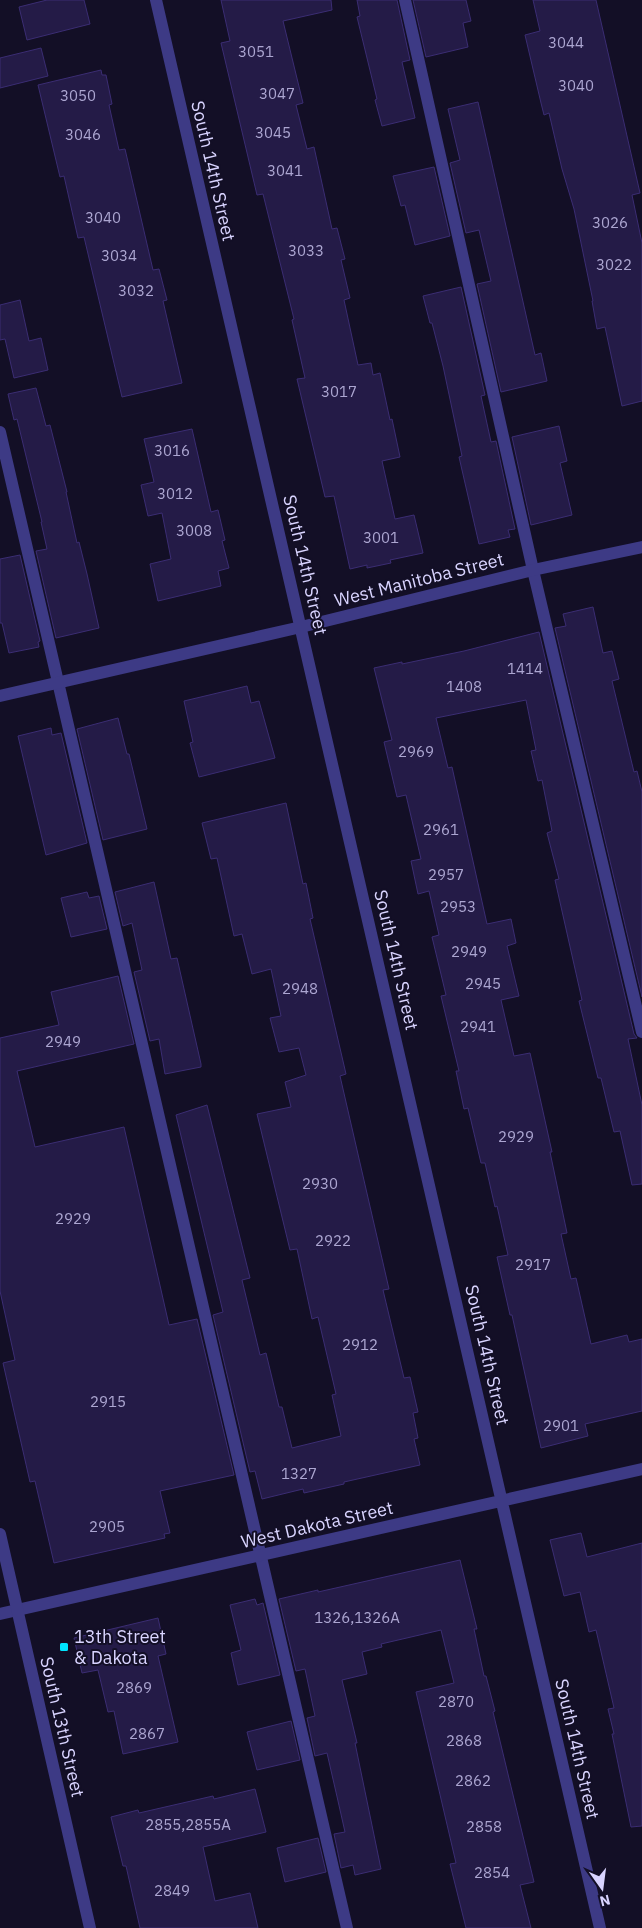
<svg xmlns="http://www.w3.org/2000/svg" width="642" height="1928" font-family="'IBM Plex Sans',sans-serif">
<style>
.building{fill:#241b47;stroke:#3b2d73}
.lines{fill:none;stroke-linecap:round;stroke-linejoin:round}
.service{stroke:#3d3a85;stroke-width:12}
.minor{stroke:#3d3a85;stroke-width:12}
.tertiary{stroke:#3d3a85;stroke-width:12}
.poi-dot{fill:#00e5ff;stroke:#130f26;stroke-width:2}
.labels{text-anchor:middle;stroke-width:4;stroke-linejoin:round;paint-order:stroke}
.number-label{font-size:15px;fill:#aca6d1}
.street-label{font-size:18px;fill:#d9d4ff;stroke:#130f26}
.poi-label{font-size:18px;fill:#d9d4ff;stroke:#130f26;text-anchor:start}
</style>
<rect width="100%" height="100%" fill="#130f26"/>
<path class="building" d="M47,0H84L90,24L27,40L19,7Z
M221,0H331L332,10L283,21L303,103L296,105L307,149L314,147L332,229L337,228L345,259L341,260L350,298L344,300L358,365L371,363L373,375L380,373L390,420L392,419L400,457L382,461L395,519L414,515L423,553L390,560L391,563L367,568V565L350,569L334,496L325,497L297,379L305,378L292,320L294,319L263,194L257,195L221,43L230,41Z
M357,0H397L410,60L402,62L415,118L382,126L375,100L377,99L357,17L360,16Z
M413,0H466L471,21L463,23L468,47L426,57Z
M533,0H596L640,193L632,195L642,243V401L622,406L605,327L597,329L592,301H593L574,209L562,169L549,113L544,115L541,103L525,35L540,31Z
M41,48L48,76L0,88V58Z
M101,70L102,75H106L112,104L109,105L119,150L125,149L153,270L159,269L167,300L163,301L182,383L122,397L84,237L78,238L64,176L60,177L38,85Z
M478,102L535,355L541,353L547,381L501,392L477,284L491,281L479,230L466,233L450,163L460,160L448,109Z
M434,167L450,236L415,245L405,205L401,206L393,176Z
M461,287L485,395L481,396L491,442L496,441L515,529L508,530L510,537L479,544L459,457L462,456L443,366L432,323H430L423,296Z
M20,300L29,341L41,338L48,370L14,378L5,339L0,340V305Z
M36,388L46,426L50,425L67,492H66L77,543L79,542L87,574L99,628L56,638L36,551L47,549L41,522H42L17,419L14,420L8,394Z
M559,426L567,461L560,463L572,515L531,525L512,437Z
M192,429L211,512L218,510L225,540L222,541L229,568L218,571L221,586L158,601L150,564L171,559L162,513L148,516L141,485L154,482L144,439Z
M20,555L40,641L38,642L39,647L9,653L2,623H0V559Z
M593,607L603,653L612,651L619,679L612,681L634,772L637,771L642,792V997L555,628L566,626L563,614Z
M539,632L634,1034L637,1038L628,1039L642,1105V1184L632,1185L620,1131L614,1132L601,1078H598L579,1001L582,1000L555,880L559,879L547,833L552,831L542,780L538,781L531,751L536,750L526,700L436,718L448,768L452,767L487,924L511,919L516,943L507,946L519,996L501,1000L514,1056L530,1053L552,1152H550L567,1233L561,1234L571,1279L576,1278L591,1344L627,1335L629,1342L642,1339V1411L585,1424L588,1436L541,1448L512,1315H510L497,1257L508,1255L497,1206L495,1207L485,1163H481L468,1108L464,1109L456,1071H459L441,996L446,995L432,937L439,935L429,891L418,894L411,861L421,859L406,795L397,797L384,742L392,740L374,668L402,662V664L464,651Z
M247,686L251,703L259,701L275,758L199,777L190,743L193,742L184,701Z
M118,718L127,754H129L147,829L103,840L77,729Z
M51,728L52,735L61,733L87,843L46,855L18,736Z
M286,803L303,884L306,883L313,918L310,919L346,1074L340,1076L389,1289L383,1290L404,1378L410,1377L418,1412L413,1413L418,1438L414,1439L420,1465L344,1482V1484L304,1493L303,1489L262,1499L255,1471L250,1472L213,1315L223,1312L176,1115L207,1105L250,1278L242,1280L260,1355L266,1353L279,1407H282L292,1448L341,1436L332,1395L336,1394L318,1317L312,1319L297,1249L290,1250L257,1114L291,1107L285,1082L306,1075L299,1048L279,1052L270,1018L281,1016L271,969L252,974L242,934L234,936L217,858L211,859L202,823Z
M154,882L171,959L177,958L201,1064V1067L165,1074L159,1039L150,1041L134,972L142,970L132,923L123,926L115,892Z
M87,892L89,898L99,896L107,929L71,937L61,898Z
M118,976L134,1044L17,1071L35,1147L124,1127L169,1325L197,1319L234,1475L160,1491L170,1533L164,1534L165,1538L54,1563L35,1481L30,1482L3,1363L15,1360L0,1291V1038L59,1025L51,992Z
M581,1533L587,1557L642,1543V1826L631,1827L612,1734H614L608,1709L614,1708L596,1630L589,1632L580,1592L564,1596L550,1540Z
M460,1560L477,1629H474L484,1676H486L495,1711L493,1712L534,1882L520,1885L531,1928H466L450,1864L456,1863L416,1692L454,1683L441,1630L381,1644L382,1647L362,1652L367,1674L342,1680L357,1743H355L381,1869L355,1875L353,1865L341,1868L334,1834L345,1832L338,1801L327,1753L315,1756L307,1718L315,1716L305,1669L296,1671L279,1599L318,1590V1592Z
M255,1599L257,1605L263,1603L280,1675L238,1685L231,1653L241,1650L230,1605Z
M158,1618L166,1654L158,1656L178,1742L123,1754L114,1711L108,1712L98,1670L82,1673L74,1638Z
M291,1721L300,1760L257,1770L247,1732Z
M255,1789L266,1832L203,1847L215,1901L250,1893L258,1928H140L126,1866H123L111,1817L138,1810L139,1813L213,1796L214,1799Z
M318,1838L326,1872L285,1882L277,1848Z"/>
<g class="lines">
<path class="service" d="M405,0L533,570L642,1032
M0,432L347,1928"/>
<path class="minor" d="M156,0L600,1928
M0,696L301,627L533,570L642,547
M0,1614L642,1469"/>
<path class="tertiary" d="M0,1534L90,1928"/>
</g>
<rect class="poi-dot" x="59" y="1642" width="10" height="10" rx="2.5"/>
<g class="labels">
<g class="number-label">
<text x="566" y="48">3044</text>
<text x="256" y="57">3051</text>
<text x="576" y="91">3040</text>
<text x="277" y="99">3047</text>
<text x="78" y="101">3050</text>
<text x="273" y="138">3045</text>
<text x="83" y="140">3046</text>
<text x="285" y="176">3041</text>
<text x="103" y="223">3040</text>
<text x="610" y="228">3026</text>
<text x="306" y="256">3033</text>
<text x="119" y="261">3034</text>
<text x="614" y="270">3022</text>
<text x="136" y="296">3032</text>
<text x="339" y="397">3017</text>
<text x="172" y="456">3016</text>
<text x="175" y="499">3012</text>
<text x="194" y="536">3008</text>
<text x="381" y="543">3001</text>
<text x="525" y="674">1414</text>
<text x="464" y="692">1408</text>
<text x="416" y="757">2969</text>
<text x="441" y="835">2961</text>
<text x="446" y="880">2957</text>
<text x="458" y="912">2953</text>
<text x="469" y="957">2949</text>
<text x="483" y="989">2945</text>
<text x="300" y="994">2948</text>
<text x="478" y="1032">2941</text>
<text x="63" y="1047">2949</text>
<text x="516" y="1142">2929</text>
<text x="320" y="1189">2930</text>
<text x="73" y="1224">2929</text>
<text x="333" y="1246">2922</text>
<text x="533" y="1270">2917</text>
<text x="360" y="1350">2912</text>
<text x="108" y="1407">2915</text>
<text x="561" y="1431">2901</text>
<text x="299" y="1479">1327</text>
<text x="107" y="1532">2905</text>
<text x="357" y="1623">1326,1326A</text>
<text x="134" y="1693">2869</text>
<text x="456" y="1707">2870</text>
<text x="147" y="1739">2867</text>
<text x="464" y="1746">2868</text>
<text x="473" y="1786">2862</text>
<text x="188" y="1830">2855,2855A</text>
<text x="484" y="1832">2858</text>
<text x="492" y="1878">2854</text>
<text x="172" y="1896">2849</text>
</g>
<g class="street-label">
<text transform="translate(213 171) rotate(77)" y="6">South 14th Street</text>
<text transform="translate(305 565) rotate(77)" y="6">South 14th Street</text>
<text transform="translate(419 580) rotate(-14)" y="6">West Manitoba Street</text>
<text transform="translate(396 960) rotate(77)" y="6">South 14th Street</text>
<text transform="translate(487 1355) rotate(77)" y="6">South 14th Street</text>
<text transform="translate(317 1525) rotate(-13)" y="6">West Dakota Street</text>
<text transform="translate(62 1727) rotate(77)" y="6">South 13th Street</text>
<text transform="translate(577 1749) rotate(77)" y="6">South 14th Street</text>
</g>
<g class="poi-label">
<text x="74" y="1643">13th Street<tspan x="74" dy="21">&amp; Dakota</tspan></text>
</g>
</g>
<g transform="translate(602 1888) rotate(166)" stroke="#130f26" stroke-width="4" paint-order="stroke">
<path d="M0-4L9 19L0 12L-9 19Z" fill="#d9d4ff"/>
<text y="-8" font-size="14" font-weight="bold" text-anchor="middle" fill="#d9d4ff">N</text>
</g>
</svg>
